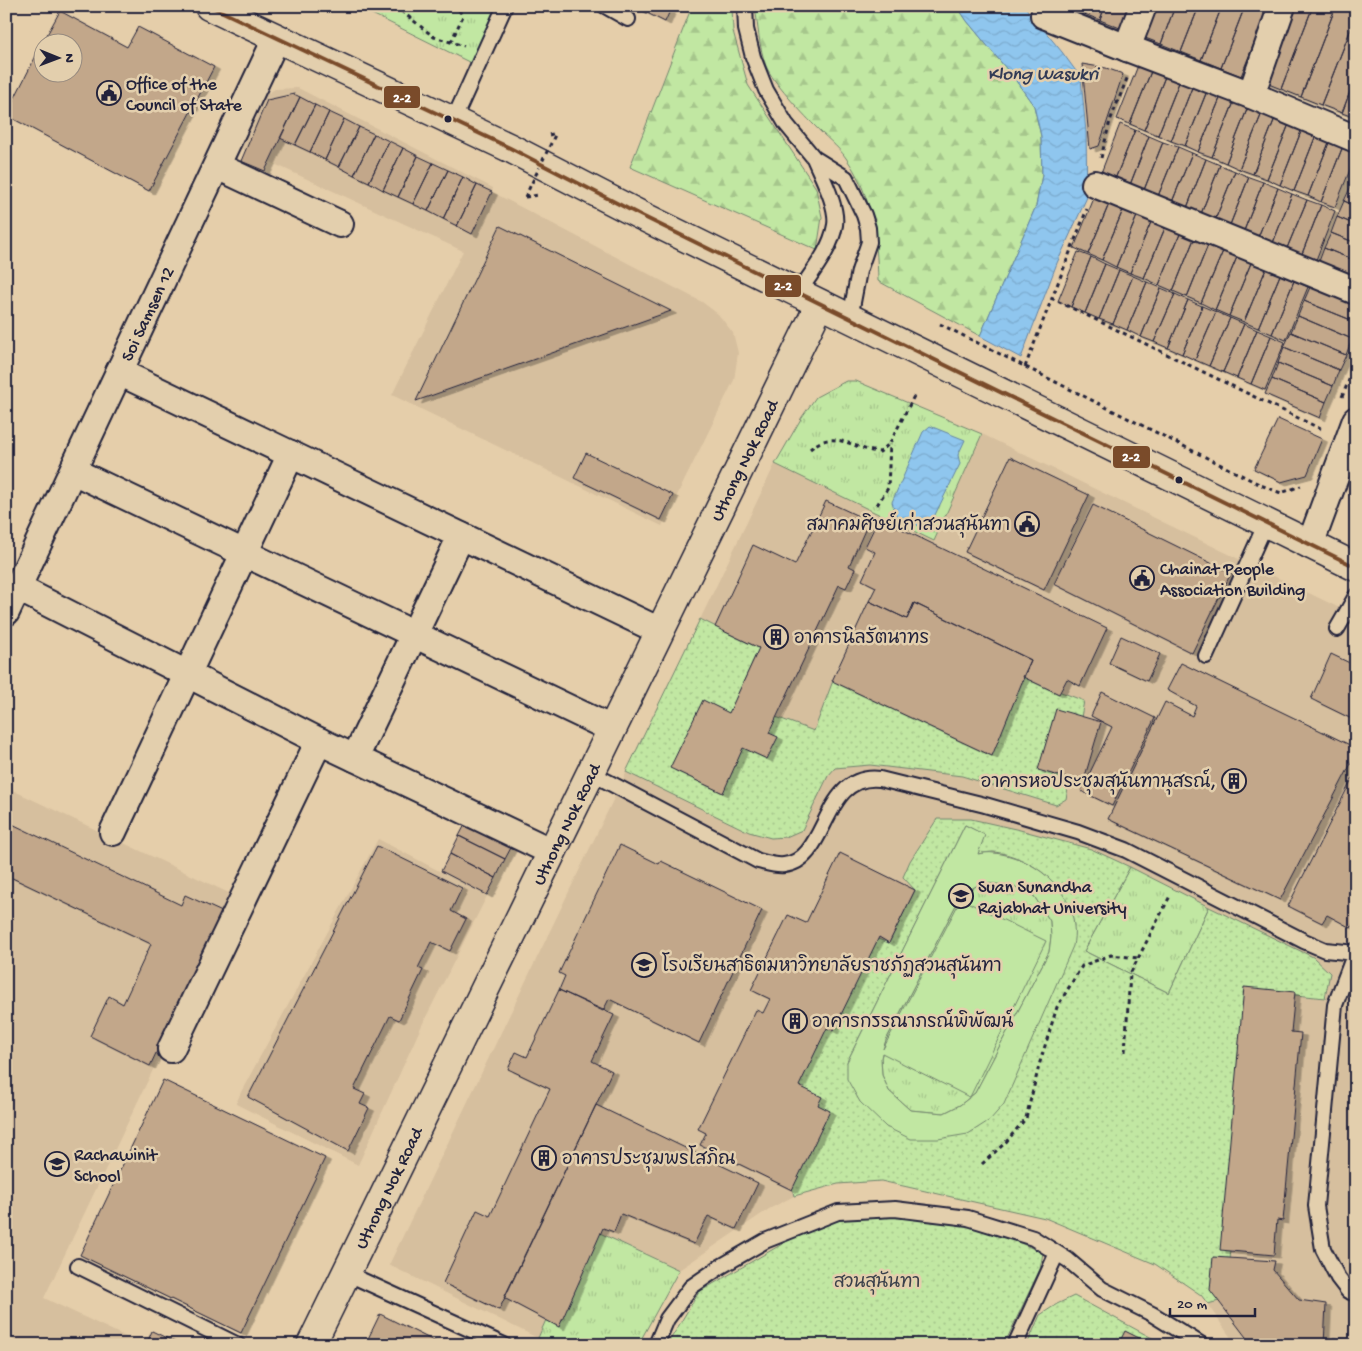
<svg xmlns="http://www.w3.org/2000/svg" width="1362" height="1351" font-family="'Gochi Hand','Playpen Sans Thai',sans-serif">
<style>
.built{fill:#d6bf9e}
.grass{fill:url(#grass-tufts);stroke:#72846e}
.forest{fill:url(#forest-firs);stroke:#72846e}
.garden{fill:url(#garden-dots);stroke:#72846e;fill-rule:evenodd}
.pitch{fill:#c1e7a2;stroke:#72846e;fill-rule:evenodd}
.water{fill:url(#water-waves);stroke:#6384a6}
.building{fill:#c2a78a;stroke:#22223b;filter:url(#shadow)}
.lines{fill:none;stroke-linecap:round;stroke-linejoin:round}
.lane-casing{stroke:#22223b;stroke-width:18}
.street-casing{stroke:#22223b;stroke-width:30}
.secondary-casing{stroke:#22223b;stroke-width:31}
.path{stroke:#22223b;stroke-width:3;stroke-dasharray:4 4;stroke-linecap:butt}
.lane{stroke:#e3cfad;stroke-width:14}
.street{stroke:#e3cfad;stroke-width:26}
.secondary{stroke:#e3cfad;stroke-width:28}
.path-bridge{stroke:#22223b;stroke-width:3;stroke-dasharray:4 4;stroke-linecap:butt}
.bus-1-casing{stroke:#e3cfad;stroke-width:8}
.bus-1{stroke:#7a4b2a;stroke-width:4}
.bus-dot{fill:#22223b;stroke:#e3cfad;stroke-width:2}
.labels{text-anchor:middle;stroke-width:5;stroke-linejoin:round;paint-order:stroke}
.poi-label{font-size:18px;fill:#22223b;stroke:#e3cfad;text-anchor:start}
.street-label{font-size:18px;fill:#22223b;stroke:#e3cfad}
.park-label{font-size:18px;fill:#3a404a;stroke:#e3cfad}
.water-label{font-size:19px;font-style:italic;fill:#323b56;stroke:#e3cfad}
.line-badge{stroke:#e3cfad;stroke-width:2}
.badge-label{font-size:14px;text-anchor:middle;font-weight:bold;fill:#fff}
</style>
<defs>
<pattern id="grass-tufts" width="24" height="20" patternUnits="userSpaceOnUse" patternTransform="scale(1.25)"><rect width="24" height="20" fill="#c1e7a2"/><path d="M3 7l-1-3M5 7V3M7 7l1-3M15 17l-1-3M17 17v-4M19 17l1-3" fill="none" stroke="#a6c68c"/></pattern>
<pattern id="forest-firs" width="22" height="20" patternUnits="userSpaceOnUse" patternTransform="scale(1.25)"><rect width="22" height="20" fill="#c1e7a2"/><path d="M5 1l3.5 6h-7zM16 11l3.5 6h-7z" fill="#a6c68c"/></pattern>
<pattern id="garden-dots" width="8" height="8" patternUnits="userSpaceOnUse" patternTransform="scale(1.25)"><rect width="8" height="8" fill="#c1e7a2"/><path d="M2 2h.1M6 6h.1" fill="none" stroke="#a6c68c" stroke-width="1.8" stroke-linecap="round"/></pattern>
<pattern id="water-waves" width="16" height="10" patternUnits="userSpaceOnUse" patternTransform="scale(1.25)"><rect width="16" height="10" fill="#8fc6ee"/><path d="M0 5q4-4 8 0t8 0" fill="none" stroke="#7baacd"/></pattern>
<filter id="shadow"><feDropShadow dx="5.5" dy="3" stdDeviation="0" flood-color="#0004"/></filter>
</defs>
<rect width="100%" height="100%" fill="#e5ceaa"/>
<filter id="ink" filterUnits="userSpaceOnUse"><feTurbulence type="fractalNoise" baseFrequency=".02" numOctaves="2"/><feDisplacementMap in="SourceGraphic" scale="10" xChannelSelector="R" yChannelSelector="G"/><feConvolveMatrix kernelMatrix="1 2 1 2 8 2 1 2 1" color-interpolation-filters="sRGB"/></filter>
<g filter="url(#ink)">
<path class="built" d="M298,88L493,188L492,192L702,302L718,314L733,333L738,353L734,380L662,526L392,395L463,251L240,148L265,95L275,89Z
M982,434L1356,616V1345H1236L1201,1295L1155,1264L1045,1218L881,1181L838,1184L794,1196L769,1209L679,1270L638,1345H552L389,1265L775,464L934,541Z
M6,787L233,895L161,1053L44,1298L143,1345H6Z
M378,839L487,896L421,1027L358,1165L236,1104L241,1092Z"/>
<path class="grass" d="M356,6H498L471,63Z
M846,381H856L982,434L934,541L775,464L802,417L816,397Z
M1130,867L1209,907L1169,993L1084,951Z
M982,883L1009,885L1034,896L1050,921L1051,937L1049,952L975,1093L960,1105L944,1113L910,1110L889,1091L882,1075L881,1058L886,1040L957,903L963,893Z
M587,1227L679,1270L638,1345H552L538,1338Z"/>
<path class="forest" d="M692,6H732L733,31L748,85L816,188L822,217L817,250L630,167Z
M755,6H957L967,21L1014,78L1034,106L1041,136L1042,175L1036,206L980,336L878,281C877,237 872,195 846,158C838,146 824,136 814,125C802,113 772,81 766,66C759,47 758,26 755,6Z"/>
<path class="garden" d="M700,619L759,648L736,698L776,717L814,731L834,678L1023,677L1084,701L1066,799L1056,805L962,776L870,765L835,768L828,776L802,830L786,837L771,838L749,832L626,772Z
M937,819H971L1020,830L1091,849L1130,867L1084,951L1169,993L1209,907L1313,957L1330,973L1325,998L1257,991L1226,1299L1208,1304L1201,1295L1155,1264L1045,1218L881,1181L838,1184L794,1196L777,1123L863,934L889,943L915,890L903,877L910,861ZM965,825L984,835L978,854C983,853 989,852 994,852C1024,855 1058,878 1069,907C1072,913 1073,920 1074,926L968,1134L860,1102L847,1062Z
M873,1216C906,1218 945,1220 977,1228C1000,1234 1021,1243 1043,1253L1040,1269L1004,1345H667L699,1292L803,1232L836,1221Z
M1074,1296L1165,1345H1027L1040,1315L1057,1304Z"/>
<path class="pitch" d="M965,825L985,835L978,854C983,853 989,852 994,853C1031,856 1072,888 1074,926C1075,933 1074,940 1073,946L1004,1104L990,1120L968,1134L938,1139H911L886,1127L860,1102L847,1079V1062ZM982,883L1009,885L1034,896L1050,921L1051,937L1049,952L975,1093L970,1097L1046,941L961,899L883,1049L886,1040L957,903L963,893ZM882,1053L969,1097V1098L960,1105L944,1113L910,1110L889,1091L882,1075L881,1058Z"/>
<path class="water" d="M957,6H1025L1028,11L1062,52L1081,78L1086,132L1087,197L1057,263L1021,358L980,336L1036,206L1042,175L1041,136L1034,106L1014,78L967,21Z
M930,426L965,440L958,455L960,464L928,529L909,522L896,515L892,502L923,432Z"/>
<path class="building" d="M633,6H672L665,22Z
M1065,6H1081L1079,12Z
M1081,6H1105L1100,20L1079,12Z
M1105,6H1128L1120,28L1100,20Z
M1152,6H1175L1161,44L1140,36Z
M1175,6H1199L1181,52L1161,44Z
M1199,6H1222L1201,60L1181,52Z
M1222,6H1245L1221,68L1201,60Z
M1245,6H1269L1241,76L1221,68Z
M1290,6H1313L1281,89L1261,81Z
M1313,6H1336L1301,97L1281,89Z
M1336,6H1343L1356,11V16L1321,105L1301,97Z
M60,11L127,47L138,27L214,67L149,191L6,115L42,44V72H72V42H43Z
M1356,16V76L1342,113L1321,105Z
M1139,63L1152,69L1130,124L1117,119Z
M1082,64L1106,68L1123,74L1099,146L1090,149Z
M1152,69L1166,74L1144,130L1130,124Z
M1166,74L1180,80L1158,135L1144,130Z
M1356,76V118L1342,113Z
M1180,80L1193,85L1171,141L1158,135Z
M1193,85L1207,91L1185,146L1171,141Z
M1207,91L1221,96L1198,152L1185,146Z
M294,94L300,97L265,171L241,161L267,100Z
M1221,96L1234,102L1212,157L1198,152Z
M300,97L315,105L295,145L280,138Z
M1234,102L1248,107L1226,163L1212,157Z
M315,105L329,112L310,152L295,145Z
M1248,107L1262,113L1239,169L1226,163Z
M329,112L344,119L325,160L310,152Z
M1262,113L1275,118L1253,174L1239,169Z
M1275,118L1289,124L1267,179L1253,174Z
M344,119L359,127L339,167L325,160Z
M1120,124L1135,130L1113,184L1099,178Z
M1289,124L1302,129L1280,185L1267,179Z
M359,127L374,134L354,175L339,167Z
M1302,129L1316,135L1294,191L1280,185Z
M1135,130L1149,136L1128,190L1113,184Z
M374,134L389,141L369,182L354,175Z
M1316,135L1330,140L1308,196L1294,191Z
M1149,136L1163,142L1142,195L1128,190Z
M1330,140L1343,146L1321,202L1308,196Z
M389,141L403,148L383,190L369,182Z
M1163,142L1178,147L1156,201L1142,195Z
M1343,146L1356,151V155L1335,207L1321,202Z
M1178,147L1192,153L1170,207L1156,201Z
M403,148L418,156L398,197L383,190Z
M1192,153L1206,159L1185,213L1170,207Z
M418,156L433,163L413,204L398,197Z
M1206,159L1220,165L1199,219L1185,213Z
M433,163L448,170L428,211L413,204Z
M1220,165L1235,171L1213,225L1199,219Z
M448,170L463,177L443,219L428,211Z
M1235,171L1249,177L1228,230L1213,225Z
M1356,173V188L1351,186Z
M463,177L477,185L457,226L443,219Z
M1249,177L1263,182L1242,236L1228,230Z
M1263,182L1278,188L1256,242L1242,236Z
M477,185L492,192L472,234L457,226Z
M1351,186L1356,188V206L1344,201Z
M1278,188L1292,194L1271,248L1256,242Z
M1292,194L1307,200L1285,253L1271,248Z
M1094,198L1109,204L1088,254L1074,248Z
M1307,200L1321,205L1300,259L1285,253Z
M1344,201L1356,206V225L1337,217Z
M1109,204L1123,210L1102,260L1088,254Z
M1321,205L1335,211L1314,265L1300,259Z
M1123,210L1137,216L1116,267L1102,260Z
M1137,216L1151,222L1130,273L1116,267Z
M1337,217L1356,225V243L1331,233Z
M1151,222L1165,228L1144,278L1130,273Z
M500,226L671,311L416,401Z
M1165,228L1180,234L1159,285L1144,278Z
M1331,233L1356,243V261L1324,248Z
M1180,234L1194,239L1173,291L1159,285Z
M1194,239L1208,245L1187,297L1173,291Z
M1208,245L1223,251L1201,303L1187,297Z
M1324,248L1356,261V280L1318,264Z
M1223,251L1237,257L1215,310L1201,303Z
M1078,252L1091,257L1071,307L1058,301Z
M1091,257L1105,264L1085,313L1071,307Z
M1237,257L1251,263L1229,316L1215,310Z
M1251,263L1266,269L1244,322L1229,316Z
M1105,264L1119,270L1099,319L1085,313Z
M1266,269L1280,275L1258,328L1244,322Z
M1119,270L1133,276L1113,324L1099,319Z
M1280,275L1294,281L1272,334L1258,328Z
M1133,276L1147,282L1127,330L1113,324Z
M1294,281L1308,287L1286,340L1272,334Z
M1147,282L1161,288L1141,337L1127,330Z
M1311,285L1356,304V322L1304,301Z
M1161,288L1175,294L1154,342L1141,337Z
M1175,294L1188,300L1168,348L1154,342Z
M1188,300L1202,306L1182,354L1168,348Z
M1304,301L1356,322V331L1352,339L1298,316Z
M1202,306L1216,312L1195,360L1182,354Z
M1216,312L1230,318L1209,366L1195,360Z
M1298,316L1352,339L1346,355L1291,332Z
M1230,318L1244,324L1223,372L1209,366Z
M1244,324L1257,330L1237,378L1223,372Z
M1257,330L1271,336L1251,384L1237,378Z
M1291,332L1346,355L1339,370L1284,347Z
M1271,336L1285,342L1265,390L1251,384Z
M1284,347L1339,370L1333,386L1278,363Z
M1278,363L1333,386L1326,402L1272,379Z
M1272,379L1326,402L1320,418L1265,394Z
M1278,419L1322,439L1307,475L1281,482L1254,469Z
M586,453L673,495L661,520L574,478Z
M1010,457L1089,495L1044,590L965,552Z
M826,501L869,521L849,566L855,569L846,588L839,585L769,733L778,737L767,759L743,748L723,793L670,768L703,700L729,713L759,648L715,627L753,545L795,565Z
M1093,505L1231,573L1192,653L1054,584Z
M879,518L1107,628L1080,686L1067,679L1059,694L1023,677L1031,660L914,603L907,619L869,601L876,587L862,580L875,552L865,547Z
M869,601L907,619L914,603L1031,660L992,756L832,681Z
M1121,636L1160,654L1147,681L1109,663Z
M1331,654L1356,666V721L1311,699Z
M1181,663L1356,748V754L1280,900L1108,819L1165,702L1192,716L1196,706L1167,690Z
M1102,692L1155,718L1112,806L1081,791L1112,727L1091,716Z
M1056,709L1101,722L1083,783L1038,770Z
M1356,771V918L1351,928L1327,915L1322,923L1288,906Z
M6,821L181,905L185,895L222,912L150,1066L90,1036L109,996L123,1004L151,944L6,875Z
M467,821L513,844L505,859L459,836Z
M459,836L505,859L496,878L450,854Z
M620,845L659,864L661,861L762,910L699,1043L609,999L603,1011L559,990L565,976L559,973Z
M377,846L462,888L451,911L466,919L450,951L431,942L418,968L423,970L399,1020L390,1016L354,1089L365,1094L360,1104L369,1108L348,1151L248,1097Z
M840,853L915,890L889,943L879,937L833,1031L827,1028L799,1086L822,1097L818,1105L830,1111L792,1190L700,1145L706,1133L698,1129L756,1010L763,1013L770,999L751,990L788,915L806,923Z
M450,854L496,878L487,895L441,871Z
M1244,987L1295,992L1291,1032L1301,1033L1283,1221L1277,1220L1274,1255L1220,1250Z
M559,990L614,1015L592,1061L612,1071L499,1310L443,1283L477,1210L490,1216L550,1089L508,1069L516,1052L527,1057Z
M163,1080L325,1158L241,1333L80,1255Z
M596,1105L758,1183L736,1229L708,1216L694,1244L621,1214L614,1232L603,1228L559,1327L504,1298Z
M1213,1257L1275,1261L1273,1270L1299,1300L1326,1304L1324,1345H1252L1210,1290Z
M380,1314L442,1345H365Z
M152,1331L181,1345H146Z
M1125,1331L1153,1345H1118Z
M1333,1338L1356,1340V1345H1333Z"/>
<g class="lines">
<defs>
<path id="lane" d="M605,6L628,19
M745,6L746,29L753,57L766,90L786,124L814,158L846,178L864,215L868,228L869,242L859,271L850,318
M453,121L505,6
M798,293C812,272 831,250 835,225C838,206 821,175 814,158
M1337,629L1356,596
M1206,656L1266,523
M591,773L758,861C767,863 775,866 784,865C829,861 821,772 880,779L985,805L1078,832L1126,850L1304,941L1325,950L1356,953
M1356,950L1335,1005L1316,1206L1323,1249L1338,1278L1348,1291L1356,1294
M78,1266L238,1345
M346,1273L504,1345
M656,1345L667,1319L691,1287L720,1267L765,1241L838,1212L895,1209L968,1218L1033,1238L1068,1260L1102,1289L1152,1314L1202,1345
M1015,1345L1057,1253"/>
<g id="street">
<path d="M1044,15L1127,48L1251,95L1356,139"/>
<path d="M1127,48L1143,6"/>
<path d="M1251,95L1282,6"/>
<path d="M217,166L340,224"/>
<path d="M1095,184L1356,291"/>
<path d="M119,372L660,631"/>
<path d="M73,471L612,729"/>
<path d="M1310,545L1356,420"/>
<path d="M18,588L319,741L552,852"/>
<path id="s1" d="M6,612L276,39"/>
<path d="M355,758L461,536"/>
<path d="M113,832L291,454"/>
<path d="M171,1049L319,741"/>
</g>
<g id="secondary">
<path d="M209,6L510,148L640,215L1356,567"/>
<path id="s2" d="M311,1345L820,304"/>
</g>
</defs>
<use href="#lane" class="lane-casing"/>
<use href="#street" class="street-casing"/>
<use href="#secondary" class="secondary-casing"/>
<path class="path" d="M395,6L434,37L464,46
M451,42L463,16L456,6
M549,135L556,133
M1101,158L1110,121L1128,76
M525,197L539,195
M1051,298L1323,430
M940,324L1263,486L1281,493L1301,486
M1025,367L1087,209
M1342,397L1356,363
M810,449C835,427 855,451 880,452L890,443L914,396
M877,505L888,488L890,444
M1125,1052L1130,974L1170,896
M982,1164L1006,1142L1026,1118L1040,1062L1057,1007L1082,966L1111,955L1138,958"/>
<use href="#lane" class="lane"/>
<use href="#street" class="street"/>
<use href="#secondary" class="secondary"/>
<path class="path-bridge" d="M525,197L556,133"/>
<defs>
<path id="bus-1" d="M210,6L510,148L640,215L1356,567"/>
</defs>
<use href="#bus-1" class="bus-1-casing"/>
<use href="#bus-1" class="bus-1"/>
</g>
</g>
<defs>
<symbol id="civic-ring" viewBox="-11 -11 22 22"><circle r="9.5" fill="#e3cfad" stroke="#22223b" stroke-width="1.5"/><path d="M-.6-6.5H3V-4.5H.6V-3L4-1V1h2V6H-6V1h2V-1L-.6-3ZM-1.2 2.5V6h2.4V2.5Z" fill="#22223b"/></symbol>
<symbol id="building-ring" viewBox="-11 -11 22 22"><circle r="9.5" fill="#e3cfad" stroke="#22223b" stroke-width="1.5"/><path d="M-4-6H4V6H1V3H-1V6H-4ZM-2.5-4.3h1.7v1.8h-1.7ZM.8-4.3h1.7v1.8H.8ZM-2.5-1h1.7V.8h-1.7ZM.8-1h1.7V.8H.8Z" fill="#22223b"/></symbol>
<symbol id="university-ring" viewBox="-11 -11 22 22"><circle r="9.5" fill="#e3cfad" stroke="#22223b" stroke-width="1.5"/><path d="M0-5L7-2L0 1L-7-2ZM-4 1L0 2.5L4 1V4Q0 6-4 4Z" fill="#22223b"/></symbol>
<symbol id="school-ring" viewBox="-11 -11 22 22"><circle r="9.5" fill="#e3cfad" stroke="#22223b" stroke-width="1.5"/><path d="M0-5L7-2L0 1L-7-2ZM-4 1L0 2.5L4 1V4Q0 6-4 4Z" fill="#22223b"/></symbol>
</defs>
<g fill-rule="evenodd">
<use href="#civic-ring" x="95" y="79" width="28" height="28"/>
<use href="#civic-ring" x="1013" y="510" width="28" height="28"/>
<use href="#civic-ring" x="1128" y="564" width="28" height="28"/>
<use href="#building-ring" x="762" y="623" width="28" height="28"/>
<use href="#building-ring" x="1220" y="767" width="28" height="28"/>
<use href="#university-ring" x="947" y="882" width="28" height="28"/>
<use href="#school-ring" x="630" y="951" width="28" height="28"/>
<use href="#building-ring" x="781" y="1007" width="28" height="28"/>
<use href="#building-ring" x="530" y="1144" width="28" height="28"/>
<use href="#school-ring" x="43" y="1150" width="28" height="28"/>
</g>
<g class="bus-dot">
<circle cx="448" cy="119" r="4.5"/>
<circle cx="1179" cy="480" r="4.5"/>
</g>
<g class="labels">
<g class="poi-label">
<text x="126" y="89">Office of the<tspan x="126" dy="21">Council of State</tspan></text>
<text x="1010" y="530" text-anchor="end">สมาคมศิษย์เก่าสวนสุนันทา</text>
<text x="1160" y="574">Chainat People<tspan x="1160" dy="21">Association Building</tspan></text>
<text x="794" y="643">อาคารนิลรัตนาทร</text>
<text x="1216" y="787" text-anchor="end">อาคารหอประชุมสุนันทานุสรณ์,</text>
<text x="978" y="892">Suan Sunandha<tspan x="978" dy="21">Rajabhat University</tspan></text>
<text x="662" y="971">โรงเรียนสาธิตมหาวิทยาลัยราชภัฏสวนสุนันทา</text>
<text x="812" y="1027">อาคารกรรณาภรณ์พิพัฒน์</text>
<text x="74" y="1160">Rachawinit<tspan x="74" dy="21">School</tspan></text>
<text x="562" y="1164">อาคารประชุมพรโสภิณ</text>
</g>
<g class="street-label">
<text dy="6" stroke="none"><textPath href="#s1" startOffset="330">Soi Samsen 12</textPath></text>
<text dy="6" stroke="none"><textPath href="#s2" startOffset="985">Uthong Nok Road</textPath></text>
<text dy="6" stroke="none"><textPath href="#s2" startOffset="580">Uthong Nok Road</textPath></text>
<text dy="6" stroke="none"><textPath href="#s2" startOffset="175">Uthong Nok Road</textPath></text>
</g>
<g class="park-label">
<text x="877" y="1287">สวนสุนันทา</text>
</g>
<g class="water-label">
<text x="1043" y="79">Klong Wasukri</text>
</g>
</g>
<g class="line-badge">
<rect x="383" y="85" width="38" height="24" rx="5" fill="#7a4b2a"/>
<rect x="764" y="274" width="38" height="24" rx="5" fill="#7a4b2a"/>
<rect x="1112" y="445" width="39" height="24" rx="5" fill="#7a4b2a"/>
</g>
<g class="badge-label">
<text x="402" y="102">2-2</text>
<text x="783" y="290">2-2</text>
<text x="1131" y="461">2-2</text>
</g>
<rect width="1362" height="1351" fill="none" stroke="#e3cfad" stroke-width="25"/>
<rect x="12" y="12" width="1337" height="1326" fill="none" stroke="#22223b" stroke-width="2" filter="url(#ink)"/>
<g transform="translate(58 58) rotate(91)"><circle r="24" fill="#e3cfad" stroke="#968a7f"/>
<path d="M0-4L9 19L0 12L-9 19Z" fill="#22223b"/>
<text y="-8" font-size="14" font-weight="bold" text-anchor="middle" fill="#22223b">N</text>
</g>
<path d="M1170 1308v8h85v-8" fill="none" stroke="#22223b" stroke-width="2.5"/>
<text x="1177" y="1308" font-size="15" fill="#22223b" stroke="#e3cfad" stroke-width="4" paint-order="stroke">20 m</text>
</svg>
